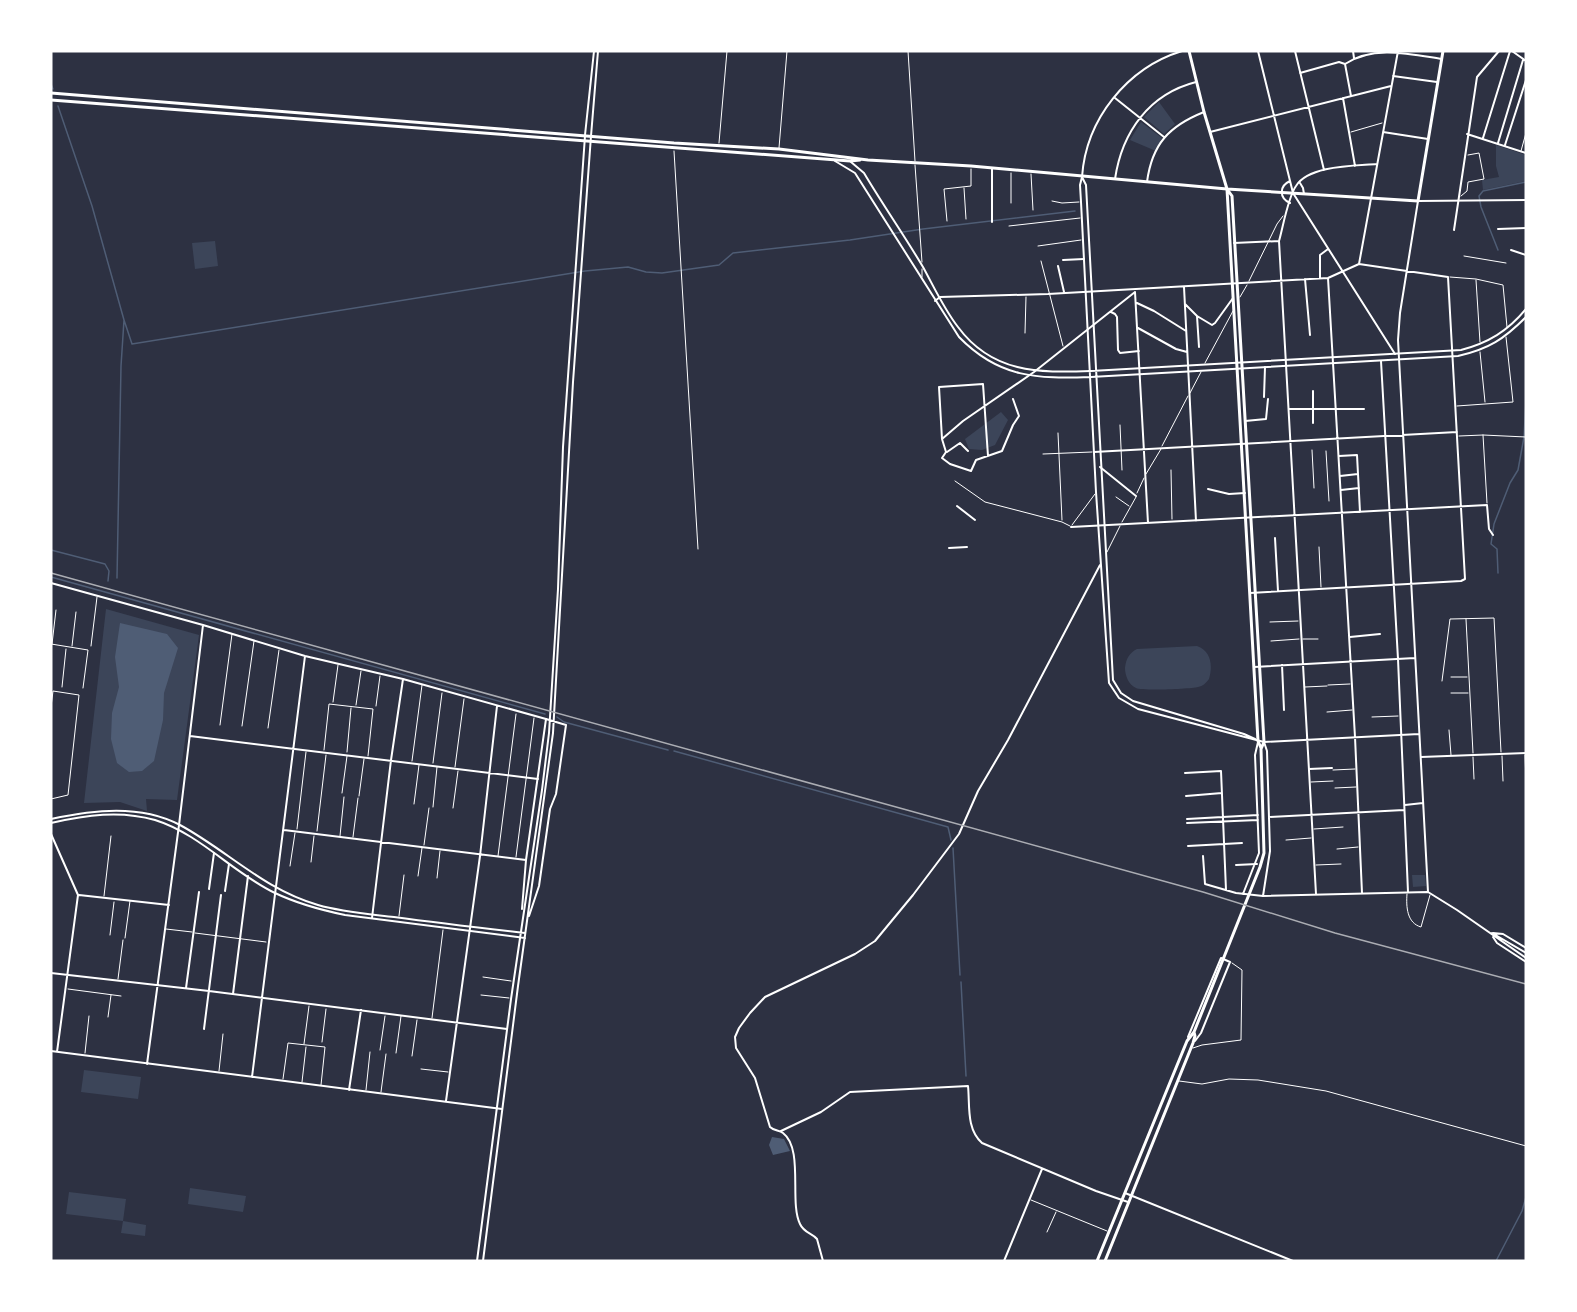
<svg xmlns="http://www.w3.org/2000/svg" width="1577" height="1312" font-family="Poppins,sans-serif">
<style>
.green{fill:#3c4559}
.water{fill:#4f5d75}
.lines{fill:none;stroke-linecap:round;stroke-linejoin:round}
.stream{stroke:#4f5d75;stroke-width:1.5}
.service{stroke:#fff;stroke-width:1}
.minor{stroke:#fff;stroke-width:2}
.tertiary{stroke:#fff;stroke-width:2}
.secondary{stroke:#fff;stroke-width:3}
.primary{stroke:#fff;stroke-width:3}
.rail{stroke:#abadb3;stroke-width:1.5}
</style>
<rect width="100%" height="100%" fill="#2d3142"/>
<path class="green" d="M1159,102L1175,124L1164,134L1144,117Z
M1141,122L1162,138L1156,151L1130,140Z
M1496,145L1526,155V181L1483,190L1482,180L1499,177L1496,166Z
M215,241L218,266L195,269L192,243Z
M1001,412L1008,420L995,445L982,450L969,449L965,439Z
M106,609L199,635L177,800L146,799L147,811L120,802L84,803Z
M1197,646C1211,651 1213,665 1209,679C1206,683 1203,686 1198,687C1190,689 1142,691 1136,688C1129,685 1125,676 1125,668C1126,659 1129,653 1137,649Z
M1412,875H1425L1426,886L1413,887Z
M84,1070L141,1077L138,1099L81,1092Z
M190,1188L246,1196L243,1212L188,1204Z
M69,1192L126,1199L123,1221L146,1225L145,1236L121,1233L123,1221L66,1214Z"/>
<path class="water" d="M120,623L167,634L178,648L164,693L163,720L154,761L142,771L129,772L117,763L111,739L112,713L119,687L115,657Z
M772,1137L784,1139L790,1151L773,1155L769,1145Z"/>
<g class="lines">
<path class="stream" d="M51,84L53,89
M58,106L92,206L124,320L121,366L117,578
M1498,250L1481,207L1479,196L1483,191L1526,182
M124,320L132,344L585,271L628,267L646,272L662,273L719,265L733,253L850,240L923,229L1075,211
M51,550L105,564L109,571L108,581
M1498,573L1497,549L1491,544L1494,524L1510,483L1518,470L1524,437L1526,401
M51,577L545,714
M557,717L564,722L668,750
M674,751L948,827L951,840
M953,848L960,975
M961,982L966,1076
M1496,1261L1522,1211L1526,1197"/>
<path class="service" d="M908,51L915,161
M1351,132L1382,123
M719,143L727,51
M779,148L787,51
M674,151L698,549
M1521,151L1526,133
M915,165L922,262
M1011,173V203
M1031,174L1033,210
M964,188L966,219
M1461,196L1467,191L1468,182L1484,179L1479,153L1468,155
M1052,201L1062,203L1079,202
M947,221L944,189L971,186V169
M1009,226L1080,218
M1038,246L1081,240
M1464,256L1506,263
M1041,261L1063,346
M922,269V277
M1450,277L1476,279L1503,285L1507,327
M1476,280L1480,342
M1249,281L1277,224L1283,216
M1240,297L1247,285
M1025,333L1026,297
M1480,352L1485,402
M1205,363L1233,311
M1190,393L1201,372
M1457,406L1513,402L1506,337
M1120,425L1122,470
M1058,433L1062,520
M1483,435L1487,503
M1459,436L1483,435L1526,437
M1162,446L1188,396
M1312,450L1314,488
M1326,451L1329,501
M1043,454L1092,452
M1171,470L1172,519
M1146,474L1161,449
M955,481L985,502L1062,522L1070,526
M1137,493L1144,478
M1116,497L1129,506
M1122,522L1136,497
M1072,525L1095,494
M1319,547L1321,587
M1107,552L1120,526
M1466,619L1473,753
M1270,622L1298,621
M1303,639H1318
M1271,641L1299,639
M51,644L88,650L83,688
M52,644L56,610
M72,646L76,612
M91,646L97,597
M1451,677H1467
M1442,681L1450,619L1494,618L1501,752
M1328,685L1350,684
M62,687L66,649
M1305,687L1327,686
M1451,693H1468
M333,702L338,665
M356,705L361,671
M376,706L380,676
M51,707L53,691L79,695L68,795L51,799
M1327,712L1352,710
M1372,717L1398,716
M220,725L232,634
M242,726L254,641
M268,728L279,650
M1449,730L1451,755
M324,750L329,704L373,709L368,756
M347,752L351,708
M1525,755L1526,781
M1502,756L1503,781
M1473,757L1474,779
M412,761L422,685
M433,763L442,693
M455,767L464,699
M1333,770L1355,769
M1311,782L1333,781
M1335,788L1356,787
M342,793L347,756
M359,796L364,759
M414,804L419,765
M433,807L437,767
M453,808L458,771
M297,829L306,752
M1314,829L1343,827
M317,831L326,755
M340,836L344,797
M353,837L358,798
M1286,840L1311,838
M424,845L429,808
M1337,849L1358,847
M498,856L516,714
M516,857L534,718
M311,862L314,836
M1316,865L1341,864
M290,866L295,833
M418,876L422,848
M437,878L440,851
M1407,894C1406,907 1407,923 1421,927L1430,895
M104,896L111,836
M399,916L404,875
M166,929L192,932
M195,933L266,942
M110,935L114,902
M125,938L130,901
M483,977L511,981
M118,979L123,940
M68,989L121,996
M481,995L509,998
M108,1017L111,995
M432,1018L443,930
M322,1042L326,1009
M304,1044L309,1006
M1193,1048L1202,1045L1241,1040L1242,970L1232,963
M380,1050L385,1016
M85,1053L89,1016
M396,1053L401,1016
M412,1056L417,1020
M421,1069L448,1072
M219,1071L223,1034
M283,1079L288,1043L325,1047L321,1085
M1179,1081L1202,1084L1229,1079L1258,1080L1326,1091L1526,1146
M302,1082L306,1047
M366,1090L370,1052
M381,1092L386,1054
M1031,1200L1107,1231
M1047,1232L1056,1212"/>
<path class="minor" d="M1258,51L1293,193L1395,354
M1295,51L1324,170
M1353,51L1354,58
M1512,51L1526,61
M1345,64L1351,96
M1300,73L1339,62L1345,64C1373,45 1410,54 1442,59
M1393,76L1437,82
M1115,98L1164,137
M1343,98L1355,166
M1210,132L1391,86
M1383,132L1428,139
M1467,134L1526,153
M585,135L594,51
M591,136L598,51
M1483,138L1510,51
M1498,143L1523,60
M1505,145L1526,80
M1082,177C1086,119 1127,68 1182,51
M1115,179C1122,132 1149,94 1196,82
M1290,181C1279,186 1279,198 1290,203
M1147,182C1152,144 1169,126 1204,112
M1300,183L1303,188L1304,194
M1418,201L1400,313L1398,340L1428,892
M992,222V169
M1498,229L1526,228
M1454,230L1477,77L1499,51
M1234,243L1279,241
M1511,250L1526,255
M1063,260L1084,259
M1359,264L1398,51
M1058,266L1064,292
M1320,278V255L1328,249
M1328,278L1355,737L1362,893
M1305,279L1310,335
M1184,287L1196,521
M1135,292L1148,523
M935,301L940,297L1048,294L1328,278L1359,264L1448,277L1465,579L1461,581L1250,593
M1137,303L1154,311L1186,331
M1185,304L1197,316L1199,347
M1111,312L1115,314L1117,317L1118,350L1120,353L1139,351
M1197,316L1212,325L1215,323L1233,298
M1138,328L1176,349L1187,352
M1381,361L1398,659L1408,892
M1313,391V423
M1264,397L1265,367
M1289,409H1364
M1245,421L1266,419L1268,399
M942,439L963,421L1034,372L1135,292
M947,452L960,443L968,451
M1094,452L1457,432
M988,456L983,384L939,387L942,439L946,452L942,458L950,464L971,471L976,460L1002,451L1013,425L1019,416L1013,399
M1339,456L1357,455L1360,512
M1100,467L1136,496
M1340,476L1358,474
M1208,489L1229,494L1245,493
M1341,490L1359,488
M957,506L975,520
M1071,527L1487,505L1489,529L1493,535
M1275,538L1278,591
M949,548L967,547
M51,583L203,625L305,656L403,679L546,719
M1350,637L1380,634
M1282,665L1284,710
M1254,667L1415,658
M190,736L538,779
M1421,757L1526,753
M1309,769L1332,768
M1185,773L1221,771L1226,890
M1186,796L1222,793
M1405,805L1423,803
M1269,817L1404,810
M1187,819L1258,815
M1187,823L1258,820
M284,830L526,860
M51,834L78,895L57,1052
M1188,846L1242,843
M1203,856L1205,884L1236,893L1263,896L1270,851L1267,751L1264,742L1419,734
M1236,865L1257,864
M209,889L214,853
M225,891L229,864
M1243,894L1259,853L1255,755L1258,742
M1316,894L1279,241C1283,227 1288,197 1296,186C1309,165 1356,166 1377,164
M79,895L169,905
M372,918L391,760L403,679
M51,973L209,991L507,1029
M186,988L199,892
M233,994L248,876
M204,1029L221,895
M1188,1037L1221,958L1230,962L1201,1033L1195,1041
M51,1051L502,1109
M147,1064L179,825L203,625
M252,1077L305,656
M349,1090L361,1010
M446,1101L480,856L497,706
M781,1131L821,1112L850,1092L968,1086C970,1105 966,1129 982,1143L1096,1191L1128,1202
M1125,1193L1293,1261
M1004,1261L1042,1169"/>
<path class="tertiary" d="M835,161L855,173L959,337C999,378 1037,379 1091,377L1458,356C1489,349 1504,339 1526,317
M851,162L864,173C883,205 904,235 923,267C934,287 944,309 958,327C992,373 1038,373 1091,371L1461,350C1488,343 1508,331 1526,309
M1082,177L1080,185L1081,202L1096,492L1109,683L1119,698L1138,709L1264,742
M1082,177L1086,185L1113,680L1121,693L1133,701L1244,734L1255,739
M1418,201L1526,200
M51,819C93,810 140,804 180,825C228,851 263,889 318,905C342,912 369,914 394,917C438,923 481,928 525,933
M51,823C86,815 120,810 155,820C200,834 233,873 275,893C298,904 321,910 345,915L525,938
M1263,896L1428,892L1457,910L1526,958
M522,909L526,860L546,719L566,725L556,794L550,809L539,886L529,916
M1492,933L1526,953
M1493,933L1503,934L1526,948
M1493,937L1497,943L1526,962
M477,1261L511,999L542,790L549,733L558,589L563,447L585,136
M483,1261L518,986L553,733L573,382L591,136
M823,1261L817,1239C812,1233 804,1233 800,1224C789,1202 804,1149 783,1133C779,1130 774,1131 770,1127L755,1078L736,1048L735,1037L739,1028L750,1013L765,997L855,954L875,941L913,895L959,834L978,791L1008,740L1100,565"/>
<path class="secondary" d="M1227,189L1258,741L1261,748
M1097,1261L1171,1080L1187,1041L1194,1032L1260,867L1264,853L1261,749L1264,742L1232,196L1227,189L1204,112L1189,51
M1105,1261L1193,1043L1195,1036L1194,1032"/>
<path class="primary" d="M51,93L674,143L779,149L868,160L971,166L1227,189L1418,201L1443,51
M51,100L850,161L860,160"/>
<path class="rail" d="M51,573L1203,892L1335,933L1526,984"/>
</g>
<rect width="1577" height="1312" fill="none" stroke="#ffffff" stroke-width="105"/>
</svg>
